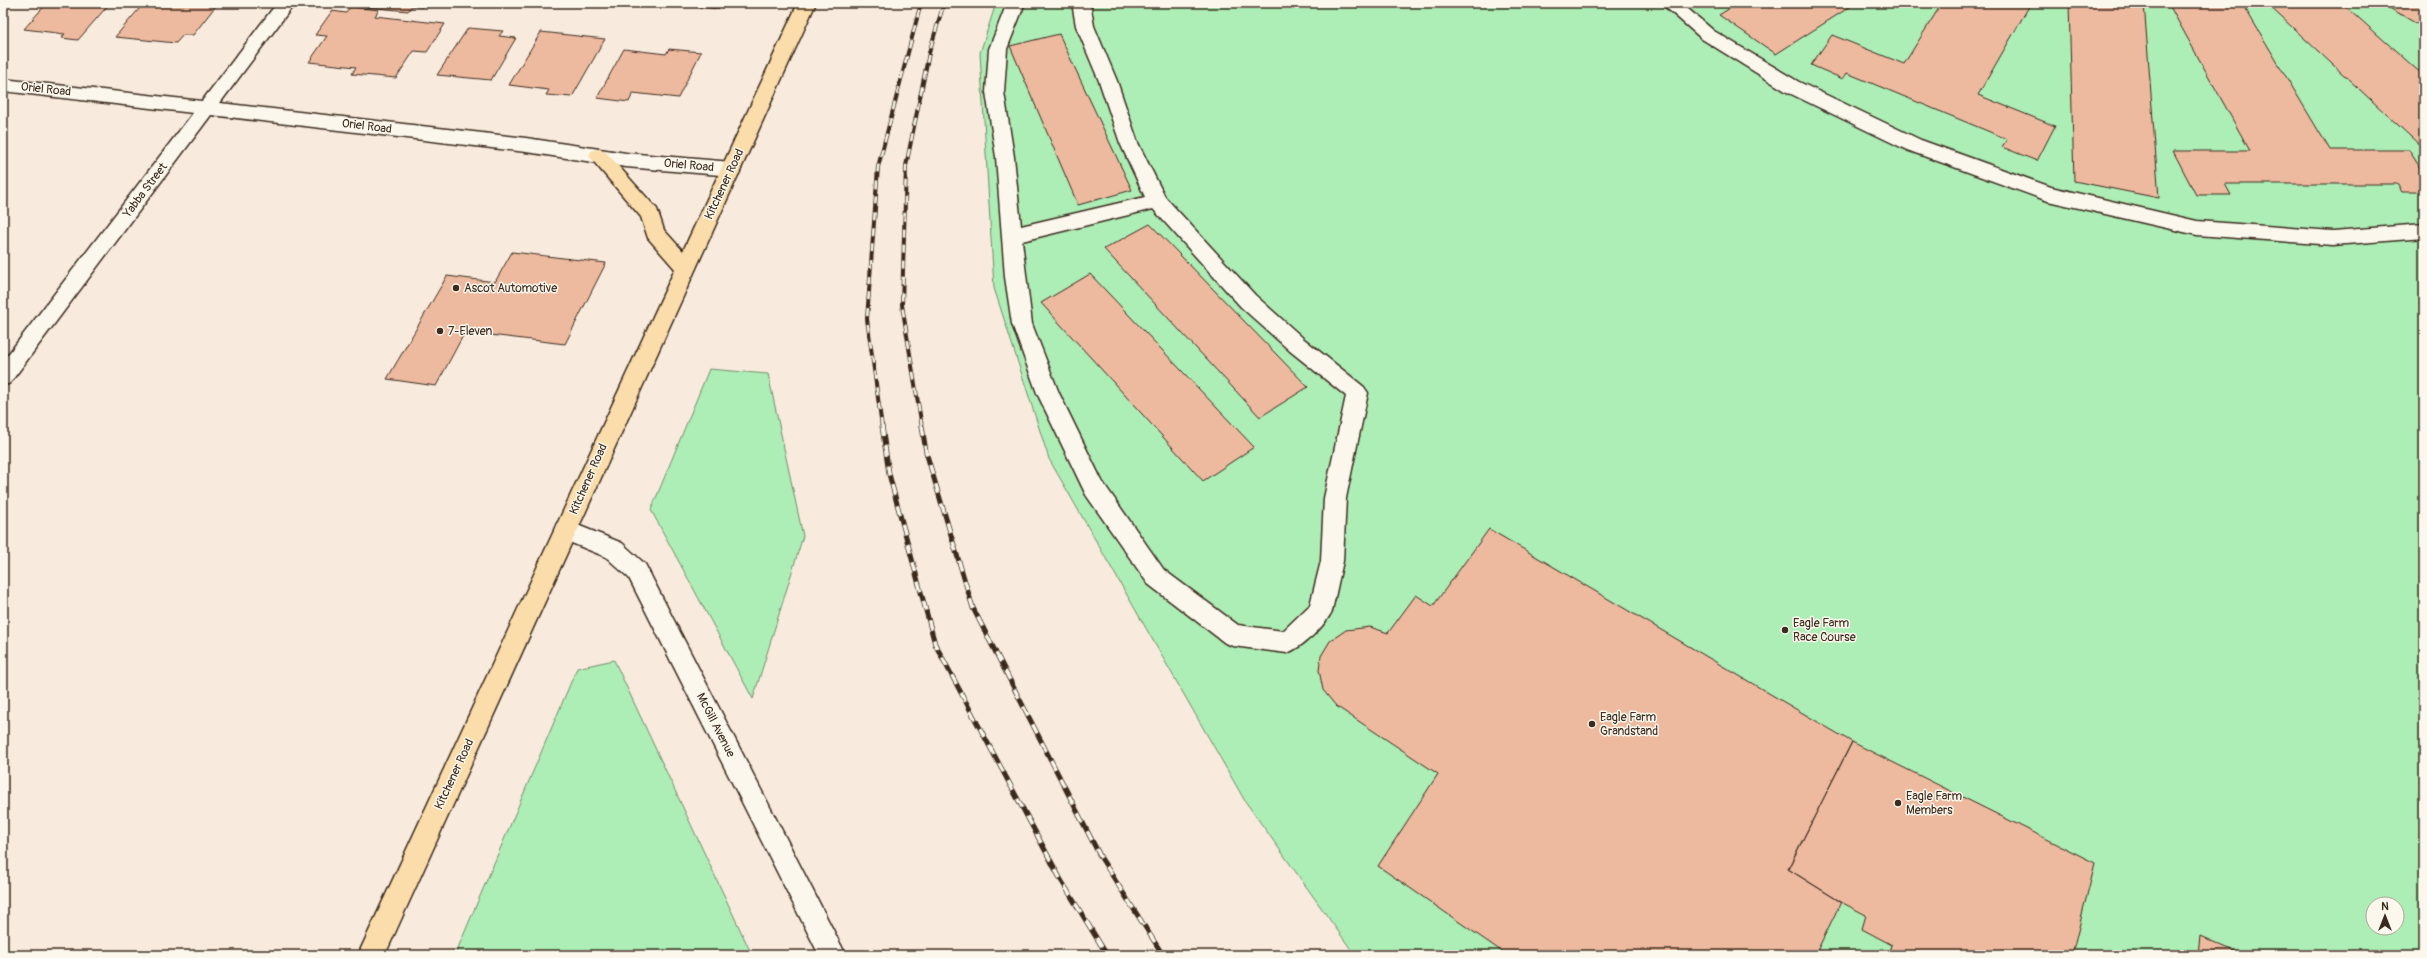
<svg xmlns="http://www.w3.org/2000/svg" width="2427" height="958" font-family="Pangolin,sans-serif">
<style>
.green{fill:#adedb6;stroke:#748c6a;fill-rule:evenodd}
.building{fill:#edba9f;stroke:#3b2a1e}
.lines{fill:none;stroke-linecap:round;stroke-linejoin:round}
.minor-casing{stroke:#3b2a1e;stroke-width:3}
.major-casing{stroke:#3b2a1e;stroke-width:3}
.minor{fill:#fbf7ec;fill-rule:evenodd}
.major{fill:#faddab;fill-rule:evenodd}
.rail-far1-casing{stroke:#3b2a1e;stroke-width:4}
.rail-casing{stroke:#3b2a1e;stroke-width:5}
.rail-far1{stroke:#fbf7ec;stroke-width:2.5;stroke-dasharray:8;stroke-linecap:butt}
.rail{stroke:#fbf7ec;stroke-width:3.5;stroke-dasharray:10;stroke-linecap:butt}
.poi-dot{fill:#3b2a1e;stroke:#fbf7ec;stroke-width:1.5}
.labels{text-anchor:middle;stroke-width:3;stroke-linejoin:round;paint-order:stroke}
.street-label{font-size:12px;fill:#3b2a1e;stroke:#fbf7ec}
.poi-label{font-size:12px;fill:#3b2a1e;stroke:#fbf7ec;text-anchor:start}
</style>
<rect width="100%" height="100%" fill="#f8ebdd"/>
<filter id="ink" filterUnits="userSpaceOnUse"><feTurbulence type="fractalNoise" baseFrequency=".025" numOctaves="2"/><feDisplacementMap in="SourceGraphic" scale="8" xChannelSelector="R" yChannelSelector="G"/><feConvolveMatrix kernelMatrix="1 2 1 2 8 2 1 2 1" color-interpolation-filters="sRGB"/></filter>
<g filter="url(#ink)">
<path class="green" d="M996,3H2424V955H1355L1245,801L1049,459L994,288L980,53ZM2373,904H2397V928H2373Z
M709,369L768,374L803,536L753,699L651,510Z
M614,660L752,955H455L577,668Z"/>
<path class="building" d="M47,3H110L78,40L61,38L65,34L24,29Z
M144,3H218L193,35H183L176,43L115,37Z
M368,3H444L443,5L425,3L422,7L412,6L408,11L366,7Z
M661,3H721L718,9Z
M1738,3H1856L1776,54L1719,15Z
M1942,3H2031L1978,95L2055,126L2037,161L2002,147L2007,139L1847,73L1843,79L1811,65L1832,35L1904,64Z
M2069,3H2144L2159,198L2074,181Z
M2168,3H2242L2330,150H2409L2424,174V192H2402L2397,184H2225L2231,195H2196L2173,151H2250Z
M2266,3H2342L2424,76V149Z
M2381,3H2424V28Z
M350,7L379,10L375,16L445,24L427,52L414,51L396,78L352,74L356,67L309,62L327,36L315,35L332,11L346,13Z
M468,28L503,31L499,36L516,38L491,80L437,75Z
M541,32L605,39L572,97L546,95L549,90L509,85Z
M1059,34L1132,190L1078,205L1010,46Z
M624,49L666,54L669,49L701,52L678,98L633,93L629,102L597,98Z
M1150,224L1308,387L1260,417L1104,249Z
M512,252L606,263L565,344L465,332L436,386L387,379L447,276L495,282Z
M1090,274L1254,447L1203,481L1041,303Z
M1489,529L1852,742L1788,869L1841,902L1815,955H1507L1378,866L1438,774L1336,706L1323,690L1319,670L1321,656L1330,641L1346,630L1370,627L1388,633L1416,595L1433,606Z
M1852,742L2095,863L2072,955H1896L1890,952L1892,945L1862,929L1866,915L1841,902L1788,869Z
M2200,936L2243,955H2198Z"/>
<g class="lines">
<defs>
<path id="minor" d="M277,3H295L220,103L526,138L626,153L732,162L739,164L741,169L739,174L732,176L626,167L526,152L211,115L10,383L3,386V361L193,113L3,91V79L202,101Z
M1007,3H1025L1007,49L1004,92L1014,157L1021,226L1145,197L1120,143L1099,81L1076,26L1072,3H1090L1094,26L1117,81L1138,143L1165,197L1255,295L1304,339L1364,387L1368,393L1346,498L1343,561L1332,611C1325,626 1303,647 1287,653L1233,646L1225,643L1148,584L1086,495L1037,393L1012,324L1005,277L996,157L986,92L989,49ZM1153,209L1241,307L1290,351L1346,396L1324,498L1321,561L1310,605L1283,631L1238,625L1164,570L1102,481L1059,393L1032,324L1022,241Z
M1661,3H1681L1714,31L1799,82L1921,140L2051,187L2197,221L2333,231L2424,224V238L2333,245L2197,235L2048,201L1907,150L1787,92L1702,39Z
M565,520L622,543L645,564L846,955H819L629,578L606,557L557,537L554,530L557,523Z"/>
<path id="major" d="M798,3H816L385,955H358L675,269L648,238L641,217L589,156L591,151L598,149L605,151L657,209L664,230L683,251Z"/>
</defs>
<use href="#minor" class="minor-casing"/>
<use href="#major" class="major-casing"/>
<use href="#minor" class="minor"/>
<use href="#major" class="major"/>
<defs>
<path id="rail-far1" d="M882,427L867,319L878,167L921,3
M922,427L902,305L906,166L929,53L944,3"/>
<path id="rail" d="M882,426L889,474L935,644L1061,880L1107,955
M922,426L926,452L973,608L1101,858L1163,955"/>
</defs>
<use href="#rail-far1" class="rail-far1-casing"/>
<use href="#rail" class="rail-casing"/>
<use href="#rail-far1" class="rail-far1"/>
<use href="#rail" class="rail"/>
</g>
</g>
<g class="poi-dot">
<circle cx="456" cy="288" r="4"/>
<circle cx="440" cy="331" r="4"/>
<circle cx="1785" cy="630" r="4"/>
<circle cx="1592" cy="724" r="4"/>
<circle cx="1898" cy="803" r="4"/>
</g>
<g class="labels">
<g class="street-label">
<text transform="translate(46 89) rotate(6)" y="4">Oriel Road</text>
<text transform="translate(367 126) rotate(7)" y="4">Oriel Road</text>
<text transform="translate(689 165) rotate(5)" y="4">Oriel Road</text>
<text transform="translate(724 184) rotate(-65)" y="4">Kitchener Road</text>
<text transform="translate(145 190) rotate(-53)" y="4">Yabba Street</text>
<text transform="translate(588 479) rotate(-66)" y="4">Kitchener Road</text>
<text transform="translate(716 725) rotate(63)" y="4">McGill Avenue</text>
<text transform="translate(454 774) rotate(-65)" y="4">Kitchener Road</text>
</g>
<g class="poi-label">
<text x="464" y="292">Ascot Automotive</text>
<text x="448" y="335">7-Eleven</text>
<text x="1793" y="627">Eagle Farm<tspan x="1793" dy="14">Race Course</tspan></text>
<text x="1600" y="721">Eagle Farm<tspan x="1600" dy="14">Grandstand</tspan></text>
<text x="1906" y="800">Eagle Farm<tspan x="1906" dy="14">Members</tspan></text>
</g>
</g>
<rect width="2427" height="958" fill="none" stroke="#fbf7ec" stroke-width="16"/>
<rect x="8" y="8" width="2411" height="942" fill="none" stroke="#3b2a1e" stroke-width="1.5" filter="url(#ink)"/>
<g transform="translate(2385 916)"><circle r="19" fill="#fbf7ec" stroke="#aea59a"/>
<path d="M0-3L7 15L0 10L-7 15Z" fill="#3b2a1e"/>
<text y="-6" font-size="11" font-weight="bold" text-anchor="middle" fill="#3b2a1e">N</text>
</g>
</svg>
